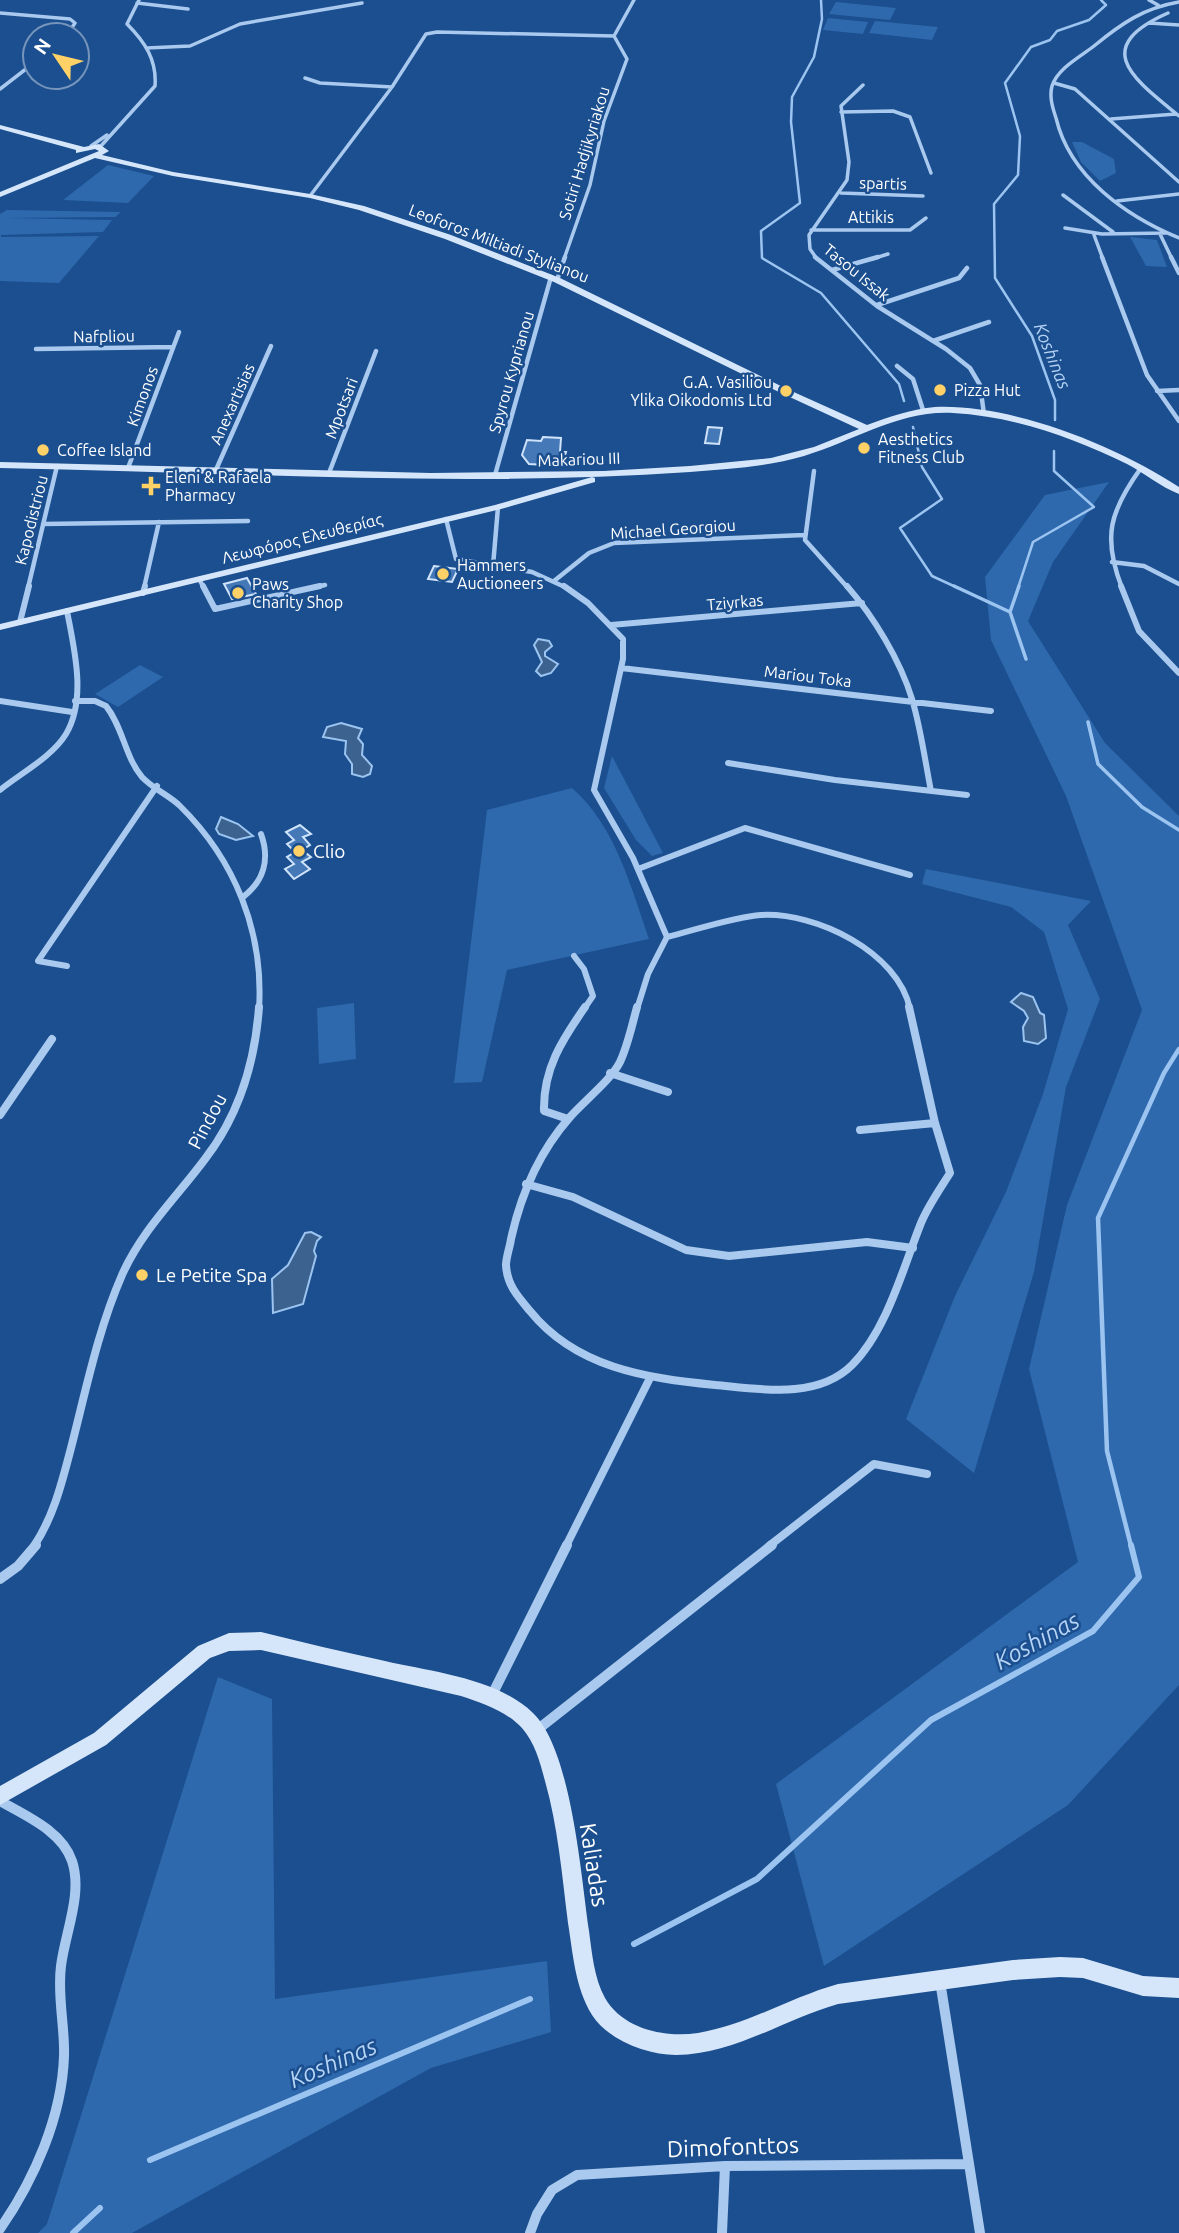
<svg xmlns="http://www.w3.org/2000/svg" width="1179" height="2233" font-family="Ubuntu,sans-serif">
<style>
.green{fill:#2e69ad}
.water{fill:#3c6290;stroke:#9cc4f0;stroke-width:2}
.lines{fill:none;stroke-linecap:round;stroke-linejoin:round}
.stream-far3{stroke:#9cc4f0;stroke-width:2.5}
.stream-far2{stroke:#9cc4f0;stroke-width:3.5}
.stream-far1{stroke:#9cc4f0;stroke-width:4.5}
.stream{stroke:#9cc4f0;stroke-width:6}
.building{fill:#4478b7;stroke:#cfe3fa;stroke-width:2}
.street-far4{stroke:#a9c9ee;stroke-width:3.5}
.street-far3{stroke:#a9c9ee;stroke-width:4.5}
.street-far2{stroke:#a9c9ee;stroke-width:6}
.street-far1{stroke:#a9c9ee;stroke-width:8}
.street{stroke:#a9c9ee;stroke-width:10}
.secondary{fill:#d6e6fa;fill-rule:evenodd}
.poi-dot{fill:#ffd166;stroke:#1b4f8f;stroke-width:2.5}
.labels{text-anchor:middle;stroke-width:5;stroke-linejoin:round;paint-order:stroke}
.far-street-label{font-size:16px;fill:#fff;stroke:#1b4f8f}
.far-poi-label{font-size:16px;fill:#fff;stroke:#1b4f8f;text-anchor:start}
.far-water-label{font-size:18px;font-style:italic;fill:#b5d3f5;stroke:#1b4f8f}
.poi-label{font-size:19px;fill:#fff;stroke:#1b4f8f;text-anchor:start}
.street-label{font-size:19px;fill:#fff;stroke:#1b4f8f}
.near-street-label{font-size:23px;fill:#fff;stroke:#1b4f8f}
.near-water-label{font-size:24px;font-style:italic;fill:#b5d3f5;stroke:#1b4f8f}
</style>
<rect width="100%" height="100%" fill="#1b4f8f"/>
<path class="green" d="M836,2L896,8L890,20L829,14Z
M828,18L868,22L863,34L823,30Z
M875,21L938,27L932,40L869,33Z
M1072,142H1082L1114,159L1116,173L1100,181L1081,162Z
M108,165L154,176L128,203L63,200Z
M7,210L121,212L115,217L7,218L112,220L103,232L1,235V237L99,236L59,283L0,281V214Z
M1130,237L1157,240L1167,267L1146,266Z
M1109,482L1053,562L1028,621L1105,743L1179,816V1685L1068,1805L824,1966L776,1784L1078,1562L1029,1369L1067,1205L1142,1010L1066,796L991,640L985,577L1045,495Z
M140,665L163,677L118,707L95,694Z
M612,756L663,853L652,856L636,840L604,788Z
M572,788C615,825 631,887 649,939L507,970L482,1082L454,1083L487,810Z
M926,869L1091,901L1068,925L1100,999L1066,1087L1034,1272L974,1473L906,1419L955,1296L1006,1192L1043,1094L1068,1009L1044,932L1011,907L922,884Z
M354,1003L356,1059L319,1064L317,1008Z
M218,1677L272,1699L275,1999L547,1961L551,2032L431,2068L132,2233H38L47,2224Z"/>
<path class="water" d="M538,639L549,641L552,646L545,652V656L558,664L551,673L541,676L536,671L542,662L534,645Z
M341,723L362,729L358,738L363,744L362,755L372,766L370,774L363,777L352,774V764L345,754L346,741L323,737L327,727Z
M221,817L238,824L253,836L236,840L219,834L216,829Z
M1021,993L1033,997L1040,1013L1044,1015L1046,1038L1038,1044L1024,1041L1023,1027L1028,1018L1024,1011L1011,1002Z
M311,1232L321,1237L317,1241L314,1251L316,1256L303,1304L273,1313L272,1279L288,1265L305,1233Z"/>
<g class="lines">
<path class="stream-far3" d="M821,0L822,19L814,57L792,97L791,122L800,203L761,231L762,258L821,293L899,384L904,401
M1055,420V400L1032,336L995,278L994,204L1018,175L1020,136L1005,83L1031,47L1050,40L1057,31L1089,20L1106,5L1101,0
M913,427L922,467L942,499L900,528L932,576L958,588
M1018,588L1033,542L1094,507L1054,471V451"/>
<path class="stream-far2" d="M954,586L1010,612
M1019,586L1010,612L1026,659
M1088,722L1098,764L1142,807L1179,830"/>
<path class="stream-far1" d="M1131,1546L1107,1451L1098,1218L1164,1073L1179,1049"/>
<path class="stream" d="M634,1944L757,1879L931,1720L1093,1631L1139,1577L1131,1545
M150,2160L530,1999
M73,2233L100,2208"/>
</g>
<path class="building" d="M708,427L722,428L719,444L705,443Z
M543,437L561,438L560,452H566L562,466L529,464L522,455L527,440L541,441Z
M434,566L458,569L452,582L428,579Z
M247,578L256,594L232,599L224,584Z
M300,825L311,834L303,837L310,845L302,850L311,857L302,862L310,869L294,879L285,869L294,864L287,857L295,852L287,844L294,840L286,832Z"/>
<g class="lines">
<path class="street-far4" d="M1149,0L1158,5
M1179,2C1144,8 1122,23 1094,46C1080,57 1058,68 1052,86C1049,97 1053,109 1056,118C1070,177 1126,216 1179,238
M137,3L188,9
M0,13L70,19L75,23L67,35
M1168,13C1089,48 1134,79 1179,116
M1149,23L1179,25
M147,48L190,46L240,24L362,3
M305,78L320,83L392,87
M1054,83L1075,89L1179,182
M0,89L35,62
M841,112L893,111L910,117L931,173
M1111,119L1176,114
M91,146L107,135
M100,147L155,86C157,60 145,42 127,24L139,0
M841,193L923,196
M1063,195L1113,232
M310,196L392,87L426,34L437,32L614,36
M1117,201L1179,194
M1065,228L1102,234L1166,233
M811,230H910L926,218
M1160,234L1172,259
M1094,235L1103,259
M564,259L590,185L604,121L627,59L614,36L634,0
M817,259L810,249L809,235L847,180L849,162L841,106L863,85
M872,259L888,254"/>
<path class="street-far3" d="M815,257L877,306L946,349L970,368L980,385L984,414
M1102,257L1147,375L1179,421
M1171,257L1179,273
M832,270L878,257
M557,280L565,257
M877,305L959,278L967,268
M933,341L989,322
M36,349L173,347
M897,366L913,379L923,410
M1157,391L1179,390
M128,468L179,332
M814,471L805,540L848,588
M215,472L271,346
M329,473L376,351
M495,475L551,277
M446,519L456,559L532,572L567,588
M43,524L248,521
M1112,562L1144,566L1179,584
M493,566L498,507
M199,579L204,588
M554,581L589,553L614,543L804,535
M28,588L57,466
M144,588L159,522
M312,588L325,585
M1122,588C1102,537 1110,511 1141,468"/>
<path class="street-far2" d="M203,586L215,609L320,586
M564,586L588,603L623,639V659L594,790L633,858L667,937
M847,586C874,617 900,660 912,699C921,729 925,761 931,791
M1121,586L1139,631L1179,673
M143,593L145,586
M20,622L29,586
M611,625L862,603
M621,668L991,711
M0,701L72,712
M75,701H95L106,706C123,727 125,757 142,777C153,789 169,795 180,806C235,860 264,932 259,1009
M728,763L835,780L967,795
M0,790C21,773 52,757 66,734C87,699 74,648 67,611
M638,869L745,828L910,875
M243,897C264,881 270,859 261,834
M574,956L584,969L593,996L584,1009
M67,966L38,961L157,786
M637,1009L648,974L667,937C695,930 734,917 761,915C816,912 898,952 910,1009"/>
<path class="street-far1" d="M637,1007C632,1025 628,1045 620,1062C611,1080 584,1101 570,1117C539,1152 521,1194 511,1239C510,1247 506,1257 506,1265C507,1285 518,1297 530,1311C576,1368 646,1378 715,1385C759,1389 817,1400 852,1365C887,1330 903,1268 921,1223C928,1206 940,1189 950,1173L935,1123L909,1007
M610,1073L668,1092
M0,1115L52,1039
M568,1119L544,1111C543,1069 562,1040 585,1007
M860,1130L935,1123
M526,1184L573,1197L686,1250L729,1256L867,1242L913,1248
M34,1546C54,1516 62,1482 71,1448C86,1390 98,1330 122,1275C142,1230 176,1198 205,1159C239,1115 255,1062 259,1007
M566,1546L650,1378
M769,1546L874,1464L927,1474"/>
<path class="street" d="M0,1579L18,1566L36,1545
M491,1697L567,1545
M537,1730L772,1545
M0,1801C26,1816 62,1831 72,1861C83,1894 65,1933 61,1966C57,1996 65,2026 64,2056C62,2117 34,2180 0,2229
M940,1981L980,2233
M530,2233L537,2214L552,2190L577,2175L725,2166L969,2164
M722,2233L725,2166"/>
<path class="secondary" d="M0,125L84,147L99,144L109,151L102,155L173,172L310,194L364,206L451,235L560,278L787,389L867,425C889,417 912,409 935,407C1013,404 1115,445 1179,487V494C1161,487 1144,473 1127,464C1074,438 1013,416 953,413C899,410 854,441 804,456C767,467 728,469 690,472C460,488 230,472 0,468V462L431,473L604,471L690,466L771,458L814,447L859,429L781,393L554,282L445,239L359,210L310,198L173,176L95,158L0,197V192L99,151L95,149L76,153V150L0,129Z
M592,477L595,478V482L501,509L0,630V624L495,505Z
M261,1632C302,1642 343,1652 385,1661C432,1672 497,1678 533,1713C572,1751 581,1877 589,1931C592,1953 594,1978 605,1998C623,2029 664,2038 698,2033C747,2025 791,1997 838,1984L1013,1960L1060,1957L1083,1958L1143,1976L1179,1978V1998L1143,1996L1083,1978L1060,1977L1013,1980L838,2004C785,2019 733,2055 676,2055C647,2055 608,2040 592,2015C575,1987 573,1954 568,1923C562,1875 558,1827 545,1781C540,1762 535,1743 522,1728C506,1711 482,1703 461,1696L261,1650L229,1651L210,1658L106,1745L0,1805V1786L94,1733L198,1646L229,1633Z"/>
</g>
<g class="poi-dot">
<circle cx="940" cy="390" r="7"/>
<circle cx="786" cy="391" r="7"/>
<circle cx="864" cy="448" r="7"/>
<circle cx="43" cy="450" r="7"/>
<path d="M147.5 475.5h7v7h7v7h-7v7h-7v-7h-7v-7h7z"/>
<circle cx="443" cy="574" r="7"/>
<circle cx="238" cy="593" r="7"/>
<circle cx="299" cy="851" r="7"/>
<circle cx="142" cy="1275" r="7"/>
</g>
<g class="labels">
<g class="far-street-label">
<text transform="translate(584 153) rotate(-73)" y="6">Sotiri Hadjikyriakou</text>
<text transform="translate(883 183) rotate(2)" y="6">spartis</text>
<text x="871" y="223">Attikis</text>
<text transform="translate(499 243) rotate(21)" y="6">Leoforos Miltiadi Stylianou</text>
<text transform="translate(857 272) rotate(39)" y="6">Tasou Issak</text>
<text transform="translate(104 336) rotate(-1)" y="6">Nafpliou</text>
<text transform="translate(511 372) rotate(-74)" y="6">Spyrou Kyprianou</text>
<text transform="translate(142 396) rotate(-70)" y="6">Kimonos</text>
<text transform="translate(232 404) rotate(-66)" y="6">Anexartisias</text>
<text transform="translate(341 408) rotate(-69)" y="6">Mpotsari</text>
<text transform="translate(579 459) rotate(-2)" y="6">Makariou III</text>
<text transform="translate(31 520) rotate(-76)" y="6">Kapodistriou</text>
<text transform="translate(673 529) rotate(-4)" y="6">Michael Georgiou</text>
<text transform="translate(302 538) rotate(-14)" y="6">Λεωφόρος Ελευθερίας</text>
<text transform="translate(735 602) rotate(-5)" y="6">Tziyrkas</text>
<text transform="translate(808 676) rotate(7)" y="6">Mariou Toka</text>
</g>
<g class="far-poi-label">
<text x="772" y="388" text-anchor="end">G.A. Vasiliou<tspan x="772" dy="18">Ylika Oikodomis Ltd</tspan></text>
<text x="954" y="396">Pizza Hut</text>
<text x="878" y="445">Aesthetics<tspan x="878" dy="18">Fitness Club</tspan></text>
<text x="57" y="456">Coffee Island</text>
<text x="165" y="483">Eleni &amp; Rafaela<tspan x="165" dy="18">Pharmacy</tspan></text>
<text x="457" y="571">Hammers<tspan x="457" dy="18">Auctioneers</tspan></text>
<text x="252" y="590">Paws<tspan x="252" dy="18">Charity Shop</tspan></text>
</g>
<g class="far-water-label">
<text transform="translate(1052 356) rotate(68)" y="6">Koshinas</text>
</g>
<g class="poi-label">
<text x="313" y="858">Clio</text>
<text x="156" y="1282">Le Petite Spa</text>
</g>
<g class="street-label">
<text transform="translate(207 1121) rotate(-62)" y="7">Pindou</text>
</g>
<g class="near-street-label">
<text transform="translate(594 1865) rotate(81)" y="8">Kaliadas</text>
<text transform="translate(733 2147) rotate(-2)" y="8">Dimofonttos</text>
</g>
<g class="near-water-label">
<text transform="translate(1037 1641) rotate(-29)" y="8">Koshinas</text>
<text transform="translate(333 2063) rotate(-23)" y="8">Koshinas</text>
</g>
</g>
<g transform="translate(56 56) rotate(305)"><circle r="33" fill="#1b4f8f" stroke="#7695bc" stroke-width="2"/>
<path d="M0-5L12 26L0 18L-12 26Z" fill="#ffd166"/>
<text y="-10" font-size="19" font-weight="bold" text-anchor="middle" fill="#ffffff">N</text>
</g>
</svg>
